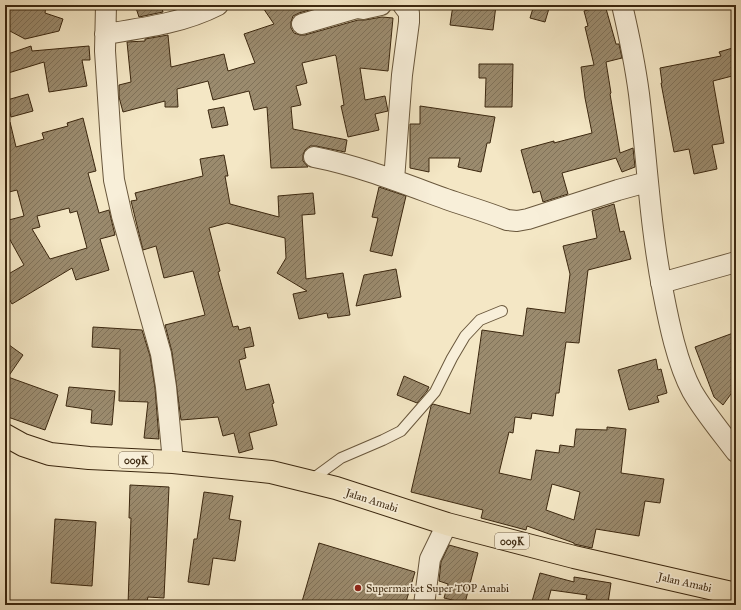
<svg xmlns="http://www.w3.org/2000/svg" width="741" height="610" font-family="'IM FELL Great Primer',serif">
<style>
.building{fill:url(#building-hatch);stroke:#3b270f;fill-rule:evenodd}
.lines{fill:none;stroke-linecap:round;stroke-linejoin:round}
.service-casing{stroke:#69573c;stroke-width:12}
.minor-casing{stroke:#69573c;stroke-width:22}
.primary-casing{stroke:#3b270f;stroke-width:24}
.service{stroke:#f8efd9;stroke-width:10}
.minor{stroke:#f8efd9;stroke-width:20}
.primary{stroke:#f4e7c5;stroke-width:22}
.poi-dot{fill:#8f2418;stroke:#f8efd9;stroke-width:1.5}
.labels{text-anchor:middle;stroke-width:3.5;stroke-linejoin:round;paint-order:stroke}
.shield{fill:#f8efd9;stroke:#74634c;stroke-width:1}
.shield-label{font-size:10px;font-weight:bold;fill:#3b270f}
.street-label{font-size:11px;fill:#3b270f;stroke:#f8efd9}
.poi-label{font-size:11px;fill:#3b270f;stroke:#f8efd9;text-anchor:start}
</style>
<defs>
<pattern id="building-hatch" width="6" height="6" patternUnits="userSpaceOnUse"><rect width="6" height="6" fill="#9b8b6e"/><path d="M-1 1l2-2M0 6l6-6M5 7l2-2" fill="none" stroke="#807259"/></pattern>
</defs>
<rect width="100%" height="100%" fill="#f4e7c5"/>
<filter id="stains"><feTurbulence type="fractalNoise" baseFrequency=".005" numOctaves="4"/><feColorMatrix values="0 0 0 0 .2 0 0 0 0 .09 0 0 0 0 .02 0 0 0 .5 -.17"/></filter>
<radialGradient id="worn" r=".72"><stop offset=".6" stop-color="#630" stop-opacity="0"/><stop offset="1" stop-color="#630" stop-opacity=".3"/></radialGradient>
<path class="building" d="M5,5H46L45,13L63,19L59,31L25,39L8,30L10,26L5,23Z
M135,5H161L163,12L139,17Z
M261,5H326L299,13L293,16L291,22V28L294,33L300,35H305L358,20H365L382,17L393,18L388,71L360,68L365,100L385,96L388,111L375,114L379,130L348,137L341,106L344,105L336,56L335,55L302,63L307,83L296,86L301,105L291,107L293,129L347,140L345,152L316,146H310L305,150L303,155V161L308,167L271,168L267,107L254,110L249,91L213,100L208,81L177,89L178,107H165V101L123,112L119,97V85L131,82L127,42L145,41V39L168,35L171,67L224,54L228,71L255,63L244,34L274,24Z
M453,5H496L493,30L450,25Z
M534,5H550L545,22L530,18Z
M605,5L616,44H619L622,58L606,62L611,93L610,94L620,153L633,148L635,167L622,172L616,158L562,173L568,194L543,202L540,191L533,193L521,150L554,141V143L592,133L585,98L581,67L594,65L585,27L588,26L584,11Z
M31,46L32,51L89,46L90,60H82L87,86L49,92L44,62L5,74V55Z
M736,47V75L713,81L724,143L712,145L717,169L694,174L689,149L674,152L661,83H662L660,68L721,56L719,52Z
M479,64H513L512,107H485L486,78H479Z
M28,94L33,111L11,117L7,100Z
M420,106L495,117L490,143H487L481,172L458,167L460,158H429V172L410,168V124H420Z
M224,107L228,125L212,128L208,110Z
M83,118L96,171L88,173L99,213L109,210L115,235L100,239L109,270L76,280L72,268L12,304L5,292V276L24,265L9,238L5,240V221L24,216L17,190L5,193V122H10L16,147L44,139L42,133L68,126L67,123ZM69,208L70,213L77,211L87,248L50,259L32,229L40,227L37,216Z
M224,155L228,176H225L230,204L279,217L278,196L313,193L315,214L302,215L306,279L343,273L350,315L328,318L327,313L299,319L293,294L307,291L277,273L286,258L285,238L227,223L209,228L220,271L218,272L233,327L238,326L239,330L250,327L254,346L244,348L246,358L239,360L246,390L269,384L274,403L272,404L277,425L249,433L253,449L239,453L234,433L223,436L218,417L181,420L172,352L165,325L205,315L193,271L164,278L156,246L143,250L131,201L137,200L135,193L203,176L200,159Z
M379,187L406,196L392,256L370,251L378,218L372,217Z
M614,204L620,232L624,231L631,259L588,270L579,343L566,342L559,393H556L553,416L532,413L531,419L515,417L513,433L509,432L499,473L531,480L536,450L559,453L560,445L574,447L576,429L607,430V427L626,429L621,473L664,479L660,503L645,501L639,536L596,529L592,548L574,544V543L527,526L526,530L481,518L483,510L411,492L431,406L433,404L470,414L482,330L523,336L527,308L565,313L570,274L563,246L597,238L592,211ZM552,484L580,492L574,520L546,510Z
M396,269L401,297L356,306L364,275Z
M93,327L142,330L150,356L155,388L159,439L144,438L148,402L119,401L120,349L92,347Z
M736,332V387L723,405L714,397L695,347Z
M5,342L23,355L8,377L58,395L45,430L5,416Z
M656,359L658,370L661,369L667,393L657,396L659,402L629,410L618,370Z
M404,376L429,387L427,391L417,403L397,395Z
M69,387L115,391L112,425L91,423L92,410L66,406Z
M130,485L169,487L164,598L148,597L146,605H128L131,518H129Z
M204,492L233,496L229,519L241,521L235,561L213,558L209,585L188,582L194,539H197Z
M55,519L96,522L92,586L51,583Z
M319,543L415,572L405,605H301Z
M449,545L478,553L465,603L444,598L448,584L439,581L441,562Z
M540,573L574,582V577L611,583L608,603L586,599L587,595L551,590L547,605H531Z"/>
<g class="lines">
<defs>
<path id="service" d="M311,480L341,458L383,440L401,431L435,392L452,358L465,336L480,320L502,311"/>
<path id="minor" d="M106,5L105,51L111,144L114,180L122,216L161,354L166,387L173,462
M354,5L357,8L363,9L381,5
M622,5C629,35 635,64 639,94C647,160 650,227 663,292C669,323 677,363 692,391C704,412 721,432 736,452
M302,24L357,8
M105,34C144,28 183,23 218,5
M314,157C360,166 402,183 446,199C466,206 487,212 507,220L517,221L528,219L618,190L647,182
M394,180L402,75L409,22V13L403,5
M661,283L736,262
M424,605L430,559L447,524"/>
<path id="primary" d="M5,435L23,445L50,454L89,458L173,462L271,472L336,488L447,524L574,557L736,594"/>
</defs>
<use href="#service" class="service-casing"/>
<use href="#minor" class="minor-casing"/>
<use href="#primary" class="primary-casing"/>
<use href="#service" class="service"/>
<use href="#minor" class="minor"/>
<use href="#primary" class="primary"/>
</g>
<circle class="poi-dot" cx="358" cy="588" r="4"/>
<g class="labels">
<g class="shield">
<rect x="119" y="452" width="34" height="16" rx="3"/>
<rect x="495" y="533" width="34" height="16" rx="3"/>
</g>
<g class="shield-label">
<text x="136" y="464">009K</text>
<text x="512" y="545">009K</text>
</g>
<g class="street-label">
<text transform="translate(372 500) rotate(18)" y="4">Jalan Amabi</text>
<text transform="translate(685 582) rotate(13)" y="4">Jalan Amabi</text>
</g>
<g class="poi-label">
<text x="366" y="592">Supermarket Super TOP Amabi</text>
</g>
</g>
<rect width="741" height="610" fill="none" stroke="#f4e7c5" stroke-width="20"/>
<rect x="6" y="6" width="729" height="598" fill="none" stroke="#3b270f" stroke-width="2"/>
<rect x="10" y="10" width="721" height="590" fill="none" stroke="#3b270f"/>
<rect width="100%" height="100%" filter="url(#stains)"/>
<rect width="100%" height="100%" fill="url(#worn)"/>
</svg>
